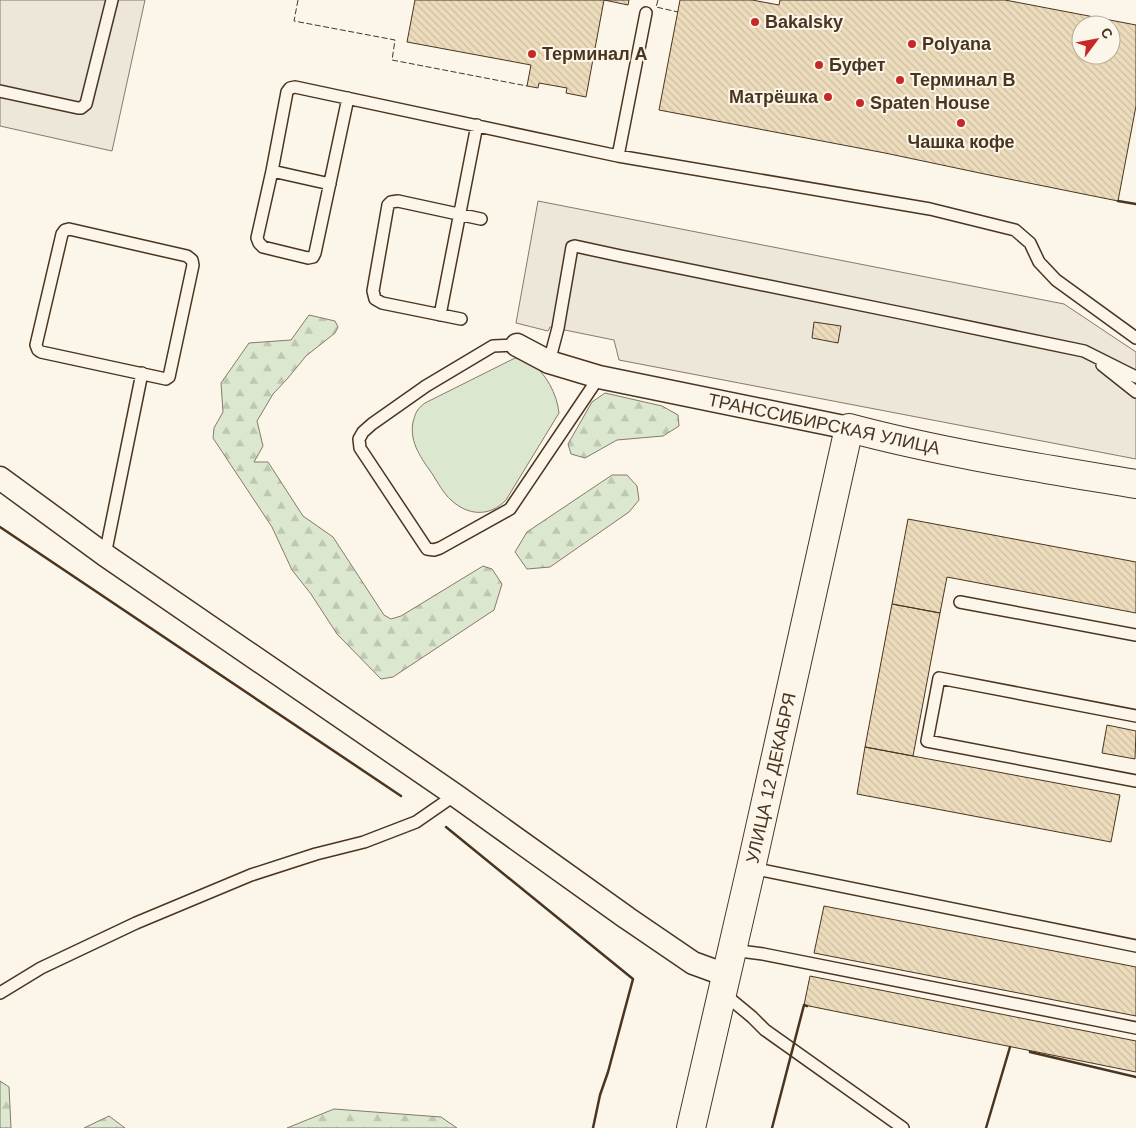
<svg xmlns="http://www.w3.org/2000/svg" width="1136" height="1128" font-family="Arial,sans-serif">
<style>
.grass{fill:#dce7d0;stroke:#887966}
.forest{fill:url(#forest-firs);stroke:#887966}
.parking{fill:#ede7d9;stroke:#887966}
.building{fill:url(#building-back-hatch);stroke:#4a3520;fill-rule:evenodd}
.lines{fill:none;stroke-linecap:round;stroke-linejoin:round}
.lane-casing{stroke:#4a3520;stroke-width:14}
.street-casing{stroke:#4a3520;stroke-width:25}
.secondary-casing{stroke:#4a3520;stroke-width:30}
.lane{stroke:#fbf6e9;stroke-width:11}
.street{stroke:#fbf6e9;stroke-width:22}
.secondary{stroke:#fbf6e9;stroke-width:28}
.fence{stroke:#4a3520;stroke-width:1;stroke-dasharray:6 2.5;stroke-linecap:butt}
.wall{stroke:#4a3520;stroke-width:2.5}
.poi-dot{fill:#c62828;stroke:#fbf6e9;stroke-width:2}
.labels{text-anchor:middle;stroke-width:4;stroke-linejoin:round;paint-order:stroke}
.poi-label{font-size:18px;font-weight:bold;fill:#4a3520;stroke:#fbf6e9;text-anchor:start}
.street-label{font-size:18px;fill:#4a3520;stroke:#fbf6e9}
</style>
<defs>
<pattern id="forest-firs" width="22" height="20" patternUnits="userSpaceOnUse" patternTransform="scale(1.25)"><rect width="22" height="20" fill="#dce7d0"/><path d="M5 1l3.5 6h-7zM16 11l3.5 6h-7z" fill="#bec7b2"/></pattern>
<pattern id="building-back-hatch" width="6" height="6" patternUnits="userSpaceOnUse" patternTransform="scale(1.25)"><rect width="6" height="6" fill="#ecdcbc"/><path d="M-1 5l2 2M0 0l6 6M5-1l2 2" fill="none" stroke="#ccbda1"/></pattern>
</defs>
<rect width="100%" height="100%" fill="#fbf6e9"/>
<path class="grass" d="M515,358C519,359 525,360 530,362C546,373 557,394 559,413L506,500C490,517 468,516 451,500C444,494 438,483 433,475C422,459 409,443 413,422C414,419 415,414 417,411C419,408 422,405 425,403Z"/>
<path class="forest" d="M309,315L335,321L338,327L335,333L306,356L288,378L273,394L257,421L263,446L254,462H268L303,516L333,537L384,615L391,619L401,616L483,566L492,569L502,584L494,610L393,677L381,679L337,634L311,594L292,570L272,527L213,438L214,428L223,412L221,383L249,343L291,340Z
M605,393L662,406L678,415L679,426L663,436L617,440L585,458L571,454L568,444L592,402Z
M612,475H627L637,486L639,500L629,512L550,567L527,569L515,552L527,532Z
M0,1081L9,1087L11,1128H0Z
M334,1109L441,1117L457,1128H287Z
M109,1116L125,1128H84Z"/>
<path class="parking" d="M0,0H145L112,151L0,126Z
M538,201L1064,304L1136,352V459L619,360L614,340L550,327L548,331L516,323Z"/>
<path class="building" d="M415,0H629L628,5L604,0L586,97L566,93L567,88L539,83L538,88L527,86L531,65L407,42Z
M680,0H752L779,5L780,0H1005L1136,25V106L1118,201L994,176L885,153L659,110ZM1081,25H1111V55H1081Z
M814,322L841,326L838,343L812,338Z
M908,519L1136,562V613L947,577L940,613L892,604Z
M892,604L940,613L913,756L865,747Z
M1107,725L1136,731L1135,759L1102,753Z
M865,747L1120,795L1111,842L857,794Z
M824,906L1136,967V1016L814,953Z
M810,976L1136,1041V1072L804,1005Z"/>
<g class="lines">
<defs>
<path id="lane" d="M0,91L78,108H81L86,104L112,0
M348,98L315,253L313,257L308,258L263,247L259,243L257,238L272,171L287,92L290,88L295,87L618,156L930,209L1015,230L1030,243L1039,262L1056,280L1136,338
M618,156L646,13
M272,171L330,184
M69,229L187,256L192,260L193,265L169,377L166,379L41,352L38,350L36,345L62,234L65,230Z
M440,315L477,125
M461,319L382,303L375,299L373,291L388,205L391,202L398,201L481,219
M517,345L493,346L426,386L372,424L363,432L359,439L360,448L427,549L434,550L440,548L510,509L599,377
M549,362L558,328L572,247L575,246L621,256L911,315L1084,351L1136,377
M1102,365L1136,392
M105,555L142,373
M960,602L1136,635
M1136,716L939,678L927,741L1136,781
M751,868L1136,946
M732,950L763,954L1136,1028
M0,993L41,968L136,923L251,875L316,854L364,842L416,822L455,795
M723,993L752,1017L765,1030L903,1128"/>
<path id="street" d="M517,345L549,362L599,377L849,428
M0,478L105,555L455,795L627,918L693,963L726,975"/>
<g id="secondary">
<path id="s1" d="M691,1128L751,868L849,428C943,453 1040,468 1136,484"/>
</g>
</defs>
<use href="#lane" class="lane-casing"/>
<use href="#street" class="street-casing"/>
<use href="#secondary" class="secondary-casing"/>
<use href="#lane" class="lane"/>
<use href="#street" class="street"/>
<use href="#secondary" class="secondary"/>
<path class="fence" d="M298,0L294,21L395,40L392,60L527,86
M658,0L656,7L678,12"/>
<path class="wall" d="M1118,201L1136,204
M0,527L401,796
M446,827L633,979L608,1072L600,1095L593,1128
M1030,1052L1136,1077
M772,1128L804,1005L807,1006
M986,1128L1010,1047"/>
</g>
<g class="poi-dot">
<circle cx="755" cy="22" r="5"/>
<circle cx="912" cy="44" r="5"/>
<circle cx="532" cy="54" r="5"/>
<circle cx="819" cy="65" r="5"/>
<circle cx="900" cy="80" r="5"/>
<circle cx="828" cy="97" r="5"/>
<circle cx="860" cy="103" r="5"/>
<circle cx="961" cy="123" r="5"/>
</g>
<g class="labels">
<g class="poi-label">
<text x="765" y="28">Bakalsky</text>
<text x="922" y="50">Polyana</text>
<text x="542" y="60">Терминал A</text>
<text x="829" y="71">Буфет</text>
<text x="910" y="86">Терминал B</text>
<text x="818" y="103" text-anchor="end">Матрëшка</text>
<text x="870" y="109">Spaten House</text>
<text x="961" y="148" text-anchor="middle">Чашка кофе</text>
</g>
<g class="street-label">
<text transform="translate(824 424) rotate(12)" y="6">ТРАНССИБИРСКАЯ УЛИЦА</text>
<text dy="6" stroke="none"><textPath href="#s1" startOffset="359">УЛИЦА 12 ДЕКАБРЯ</textPath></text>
</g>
</g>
<g transform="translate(1096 40) rotate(58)"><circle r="24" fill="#fbf6e9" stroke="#b4a999"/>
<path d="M0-4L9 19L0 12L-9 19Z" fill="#c62828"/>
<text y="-8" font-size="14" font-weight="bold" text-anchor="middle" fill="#4a3520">С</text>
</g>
</svg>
